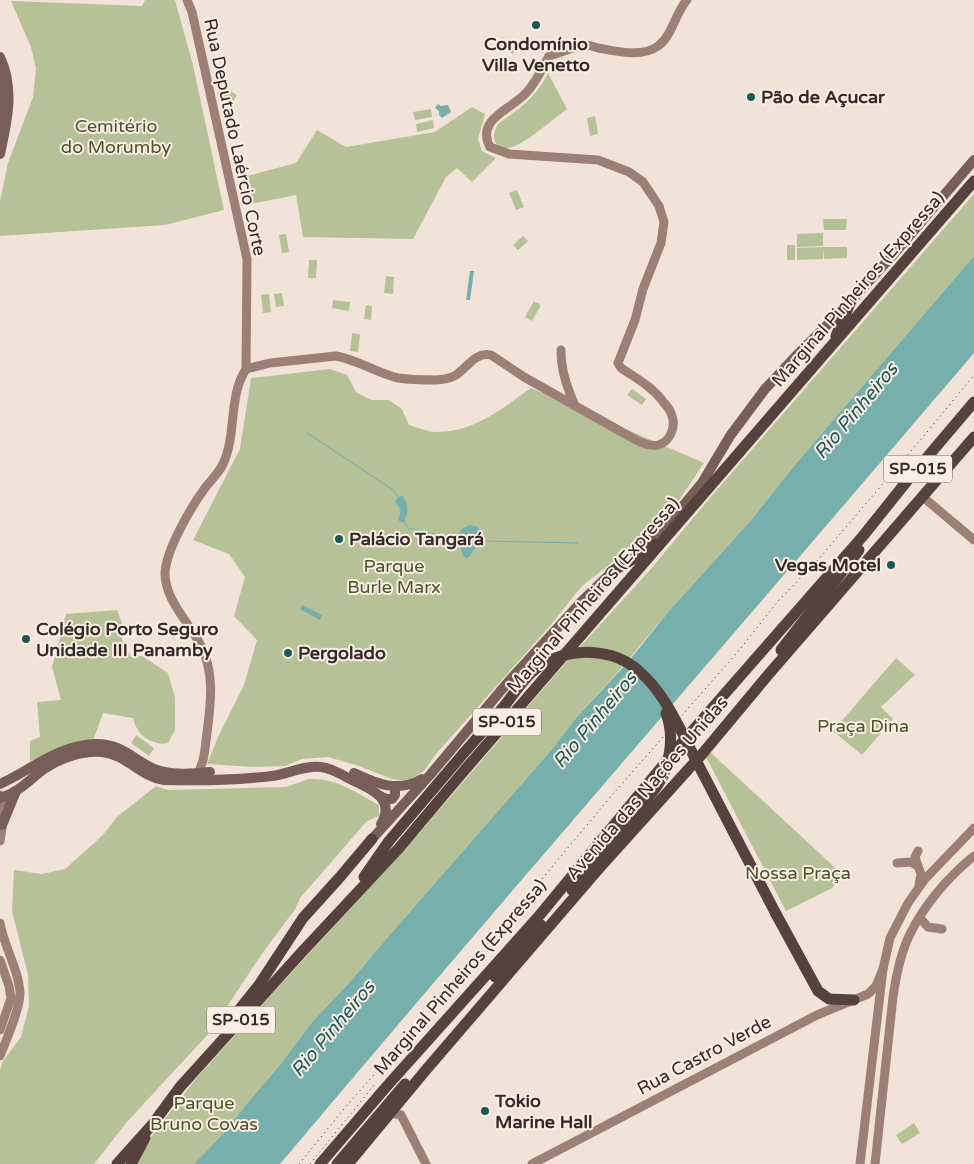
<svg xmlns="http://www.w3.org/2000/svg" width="974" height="1164" font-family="'Varela Round',sans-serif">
  <rect width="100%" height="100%" fill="#f2e3d8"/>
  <!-- green -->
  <g fill="#b7c197">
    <path d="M145 0H175L193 65 224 210 165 225 0 236V201L8 163 33 97 36 68 31 47 11 1 142 6Z"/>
    <path d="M502 38 517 47 513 54 498 45Z"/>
    <path d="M548 73 567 109C555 118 524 144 512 147 494 152 490 137 498 124 521 107 535 99 548 73Z"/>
    <path d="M222 86 237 95 233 102 217 94Z"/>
    <path d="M472 107 485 114 478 139 482 151 496 158 472 182 457 168 446 177 413 239 303 237 296 195 250 204 244 177 296 163 317 130 346 147 435 132Z"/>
    <path d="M431 109 432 117 415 120 413 112Z"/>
    <path d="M595 116 598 134 590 136 587 118Z"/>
    <path d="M433 120 434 128 417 132 416 124Z"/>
    <path d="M517 190 524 207 516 210 509 193Z"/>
    <path d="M974 194V256L794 466 752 519 669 611 617 673 576 718 553 748 388 937 349 983 313 1021 279 1066 250 1100 223 1134 194 1164H135L151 1137 195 1080 262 1005 421 831 568 660 650 570 709 499Z"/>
    <path d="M823 219H847L846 230H824Z"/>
    <path d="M823 233V246L797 247V234Z"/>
    <path d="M286 234 289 252 282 253 279 235Z"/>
    <path d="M523 236 528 241 518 250 513 245Z"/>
    <rect x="787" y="245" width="8" height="15"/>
    <path d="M824 247H847V258L824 259 823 249V259L797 260V248Z"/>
    <path d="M309 260H317L316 278H308Z"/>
    <path d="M386 276 394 277 393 294 384 293Z"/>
    <path d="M282 293 284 306 276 307 274 294Z"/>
    <path d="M269 294 271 312 263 313 261 295Z"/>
    <path d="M333 300 350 302 349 311 332 308Z"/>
    <path d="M534 301 541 305 532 321 525 317Z"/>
    <path d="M366 305 372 306 371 320 364 319Z"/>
    <path d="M352 333 360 334 358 352 350 351Z"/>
    <path d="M330 369 347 375 356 392 371 400H389L402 409 409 425C417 427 427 432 436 432 475 432 501 409 531 388L704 463 665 521 582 586 549 627 436 754 424 771 408 781 392 779 359 766 328 757 302 759 285 766 253 767 207 764 219 735 244 685 257 640 234 616 245 577 229 554 193 540 240 449 251 378Z"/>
    <path d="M632 389 646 399 642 405 627 395Z"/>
    <path d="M117 610 124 628 122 639 131 657 142 656 168 673 175 698V730L168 743C158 746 143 739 138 730 136 727 134 722 133 718L103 713 93 741H82L30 761V741L40 737 37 702 61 700 52 667 66 614Z"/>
    <path d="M896 658 915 675 881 707 893 719 862 755 833 731Z"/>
    <path d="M136 735 154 748 149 756 131 743Z"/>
    <path d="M710 752 843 875 832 888 786 911 706 757Z"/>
    <path d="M309 779C337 778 355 792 379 805V816L367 821 300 898 296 908 261 955 211 1031 126 1123 94 1164H0V1070L3 1061 21 1037 29 1006 28 975 12 911 14 870 42 874 65 869 102 836 117 817 156 786 168 790 286 787Z"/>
    <path d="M914 1123 920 1133 902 1144 896 1135Z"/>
  </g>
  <!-- water -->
  <g fill="#76afac">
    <path d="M438 104 441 106 448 105 451 112 442 118 439 115V111L435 108Z"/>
    <path d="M974 256V353C743 624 509 892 280 1164H194L223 1134 250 1100 279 1066 313 1021 349 983 388 937 553 748 576 718 628 662 669 611 752 519 794 466Z"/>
    <path d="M470 271H474L470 300H466Z"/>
    <path d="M403 496C409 507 409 512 403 523L398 520C401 512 402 509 395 502L398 497Z"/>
    <path d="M469 525 478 527C485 537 476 546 470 556L467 558 464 557 457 537 462 529Z"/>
    <path d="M302 605 322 615 320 620 300 609Z"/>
  </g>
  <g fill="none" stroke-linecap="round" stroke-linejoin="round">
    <!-- stream -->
    <g stroke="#76afac" stroke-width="1">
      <path d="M307 433 392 489 398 497"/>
      <path d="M403 519 408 528 457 539"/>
      <path d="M484 541 578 543"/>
    </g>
    <!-- secondary -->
    <g stroke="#9d8075" stroke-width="9">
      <path d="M187 0 192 12 247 259 246 369C228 397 237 434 223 464 219 473 211 480 205 488 191 507 166 550 165 573 165 600 188 621 200 644 215 672 211 702 207 733 205 747 205 760 198 773"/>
      <path d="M561 350C561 371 567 387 575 406"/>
      <path d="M246 369 270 363 336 356C358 360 377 373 398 378 411 380 425 380 437 380 444 379 450 379 456 375 467 368 476 351 491 355L524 377 636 440C642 443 651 447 658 445 670 442 676 427 672 416 671 412 667 406 664 403 654 388 636 378 621 368L618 363 635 320 643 289 661 243 664 222 659 206 643 182 629 172 598 160 509 154 490 147C475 119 512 109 526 93 536 83 542 69 549 56 559 53 576 46 586 45 590 45 594 47 598 48 616 51 642 58 658 46 673 35 675 13 687 0"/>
      <path d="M923 497 974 540"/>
      <path d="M0 795C7 808 2 827 0 841"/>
      <path d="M918 851 915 857 918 866"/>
      <path d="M897 863 911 862 918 866 921 874 919 885"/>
      <path d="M920 918 928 927 942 929"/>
      <path d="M0 923C4 947 19 970 20 993 20 1009 6 1040 0 1056"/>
      <path d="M0 960 9 986 11 998 0 1030"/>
      <path d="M391 1113 401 1115 426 1164"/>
      <path d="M532 1164 817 1015 868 994 876 986 883 969"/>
      <path d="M860 1164 883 969 890 938 908 903 925 879 974 828"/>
      <path d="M875 1164 893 997C896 976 900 954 910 934 924 905 949 876 974 856"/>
    </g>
    <!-- primary -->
    <g stroke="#775e56" stroke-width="10">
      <path d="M0 57C15 89 7 121 0 154"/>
      <path d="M0 77 3 108 0 123"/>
      <path d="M638 550 673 518 702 483 730 436 765 389 797 355 851 301 892 256 974 160"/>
      <path d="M354 773C377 784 398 793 422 779"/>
      <path d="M0 784C31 770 59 745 95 744 123 743 135 762 157 770 174 776 193 773 210 772"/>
      <path d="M380 796 386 799H392L395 795V787"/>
      <path d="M0 798C17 794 30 779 44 769 60 758 83 750 102 752 126 754 141 777 164 780 200 781 237 780 272 776 288 774 305 765 321 767 331 768 341 774 350 779 369 788 397 798 381 824"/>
      <path d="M2 825 16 791"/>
      <path d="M372 839 430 775 509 681 582 601 617 567"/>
    </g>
    <!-- highway -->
    <g stroke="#56423c" stroke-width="11">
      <path d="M836 336 851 301"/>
      <path d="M611 572 633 559 655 544"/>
      <path d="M781 650 859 550"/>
      <path d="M364 877 389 841 463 754"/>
      <path d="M776 914 818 991 829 999 854 1000"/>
      <path d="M495 977 541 925"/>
      <path d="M231 1020 259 985 303 918 340 877 372 839"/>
      <path d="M117 1164 152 1125 180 1087 301 953 399 848 463 772 974 181"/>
      <path d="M131 1164 145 1138"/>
      <path d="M320 1164 387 1086 539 916 679 746 863 536 907 481 974 402"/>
      <path d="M337 1164 405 1084"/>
      <path d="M348 1164 425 1071 602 865 703 753 768 675 974 437"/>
    </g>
    <!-- rail -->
    <g stroke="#352926" stroke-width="1" stroke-dasharray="1 4" stroke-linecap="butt">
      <path d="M299 1164 343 1110 466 970 607 801 741 648 778 601 816 562 923 437 974 375"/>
      <path d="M310 1164 375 1084"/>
    </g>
    <!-- highway-bridge -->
    <g stroke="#56423c" stroke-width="11">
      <path d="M463 754C477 738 491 722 505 705 516 691 527 673 543 664 572 647 613 648 639 671 667 695 682 734 699 766 725 815 750 865 776 914"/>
      <path d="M572 890C596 862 621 834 643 804 650 795 660 785 664 773 671 754 673 732 666 713"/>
    </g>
  </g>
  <!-- markers -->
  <g fill="#1a5755" stroke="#f9ede4" stroke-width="2">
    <circle cx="536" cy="25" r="5"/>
    <circle cx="751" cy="97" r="5"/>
    <circle cx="339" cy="539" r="5"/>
    <circle cx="891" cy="565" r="5"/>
    <circle cx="26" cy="639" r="5"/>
    <circle cx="288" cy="653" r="5"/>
    <circle cx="485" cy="1111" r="5"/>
  </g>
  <g text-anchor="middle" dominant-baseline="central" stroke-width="4" stroke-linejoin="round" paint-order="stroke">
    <!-- shield labels -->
    <g fill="#f9ede4" stroke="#70645f" stroke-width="1">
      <rect x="884" y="455.5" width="68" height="27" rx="4"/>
      <rect x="473" y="708.5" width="68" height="27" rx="4"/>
      <rect x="207" y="1006.5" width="68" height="27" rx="4"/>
    </g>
    <g font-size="16" font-weight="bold" fill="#352926">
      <text x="918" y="469">SP-015</text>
      <text x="507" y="722">SP-015</text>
      <text x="241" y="1020">SP-015</text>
    </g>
    <!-- poi labels -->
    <g font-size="18" font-weight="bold" fill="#352926" stroke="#f9ede4" text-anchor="start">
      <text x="536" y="44" text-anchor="middle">Condomínio<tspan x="536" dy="21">Villa Venetto</tspan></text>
      <text x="761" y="97">Pão de Açucar</text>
      <text x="349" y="539">Palácio Tangará</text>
      <text x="881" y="565" text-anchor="end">Vegas Motel</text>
      <text x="36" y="629">Colégio Porto Seguro<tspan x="36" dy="21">Unidade III Panamby</tspan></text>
      <text x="298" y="653">Pergolado</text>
      <text x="495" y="1101">Tokio<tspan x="495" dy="21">Marine Hall</tspan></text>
    </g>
    <!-- park labels -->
    <g font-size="18" fill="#485329" stroke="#f9ede4">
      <text x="116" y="126">Cemitério<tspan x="116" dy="21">do Morumby</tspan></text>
      <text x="394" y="566">Parque<tspan x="394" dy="21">Burle Marx</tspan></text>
      <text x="863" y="726">Praça Dina</text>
      <text x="798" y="873">Nossa Praça</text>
      <text x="204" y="1103">Parque<tspan x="204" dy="21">Bruno Covas</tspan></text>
    </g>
    <!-- street labels -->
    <g font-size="18" fill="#352926" stroke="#f9ede4">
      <text transform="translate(235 137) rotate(78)">Rua Deputado Laércio Corte</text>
      <text transform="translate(858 289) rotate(-49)">Marginal Pinheiros (Expressa)</text>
      <text transform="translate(593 595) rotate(-49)">Marginal Pinheiros (Expressa)</text>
      <text transform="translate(647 788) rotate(-49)">Avenida das Nações Unidas</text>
      <text transform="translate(460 977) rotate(-49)">Marginal Pinheiros (Expressa)</text>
      <text transform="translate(704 1055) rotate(-28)">Rua Castro Verde</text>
    </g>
    <!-- water labels -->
    <g font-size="19" font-style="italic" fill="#1a5755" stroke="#f9ede4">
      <text transform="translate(856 411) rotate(-50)">Rio Pinheiros</text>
      <text transform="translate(595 720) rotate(-50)">Rio Pinheiros</text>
      <text transform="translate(333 1029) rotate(-50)">Rio Pinheiros</text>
    </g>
  </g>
</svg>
